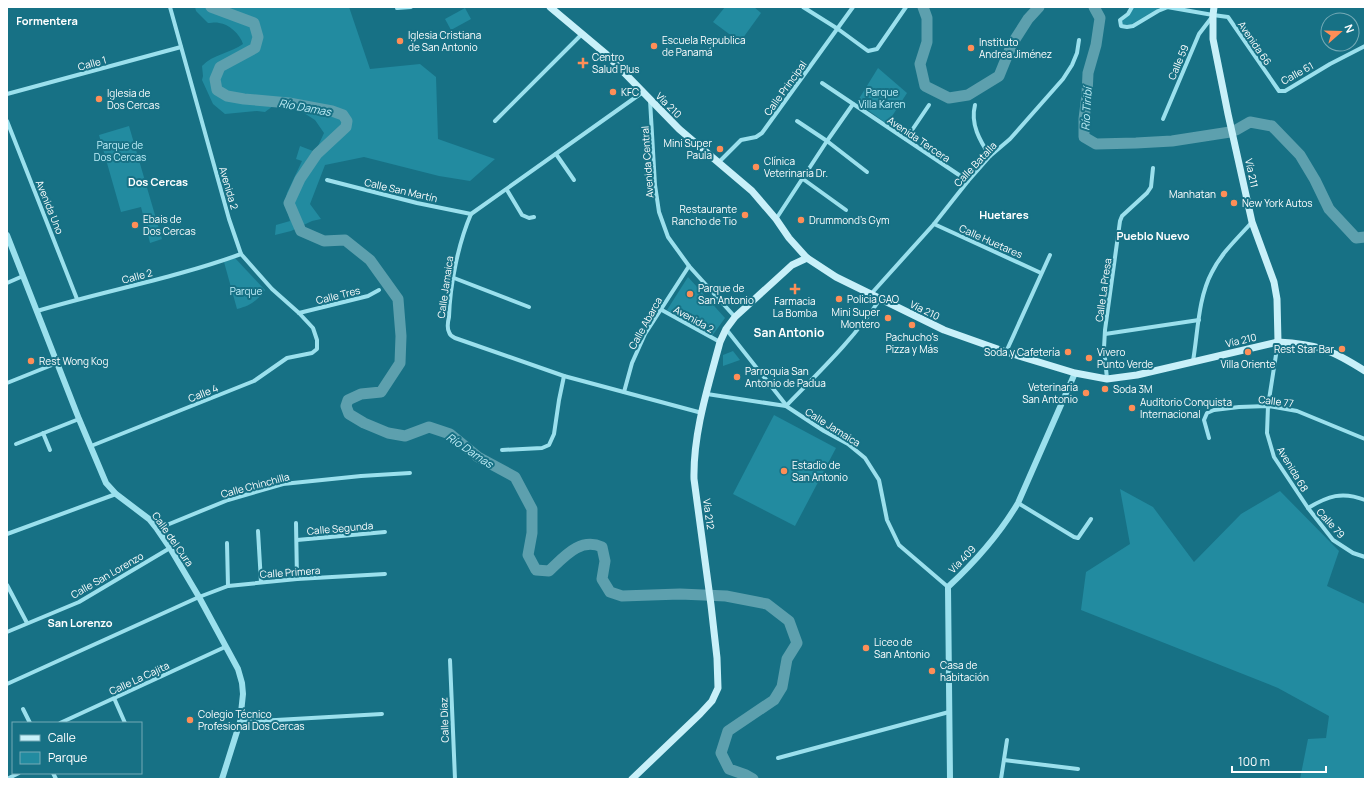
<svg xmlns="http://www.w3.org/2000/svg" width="1372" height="786" font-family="Manrope,sans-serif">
  <rect width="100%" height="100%" fill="#177185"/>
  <!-- green -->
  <g fill="#228ba0">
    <path d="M195 7H349L370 69 420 64 436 77 438 139 495 159 470 181 439 176 364 157 325 165 310 204 321 219 312 221 291 231 275 235 276 225 290 221 285 203 287 193 302 161 296 159 300 146 313 151 318 146 324 133 315 120 296 108 273 106 265 112 257 111 225 114 213 104 202 80 203 76 202 66C213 54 231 53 243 44 240 34 229 24 219 23 215 22 212 23 208 23L196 11Z"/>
    <path d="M725 7H754L761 13 740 42 713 22Z"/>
    <path d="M1133 7H1161L1132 24 1129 25 1122 24 1121 20Z"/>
    <path d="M465 8 471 19 451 30 445 19Z"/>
    <path d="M878 68 907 93 887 124 857 102Z"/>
    <path d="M129 126 162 239 150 243 141 207 121 212 99 135Z"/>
    <path d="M235 258 265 290C257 301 250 306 237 309L224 262Z"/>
    <path d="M688 277 725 318 712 336 667 310Z"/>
    <path d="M733 351 740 360 723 366V355Z"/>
    <path d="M774 415 836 448 795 526 733 494Z"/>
    <path d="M1120 489 1153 507 1194 562 1241 514 1280 491 1339 551 1327 586 1365 604V779H1300L1308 739 1326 738 1329 716 1278 688 1081 610 1086 572 1130 544Z"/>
  </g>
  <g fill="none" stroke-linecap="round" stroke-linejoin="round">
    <!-- river -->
    <g stroke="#5da0ae" stroke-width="11">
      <path d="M211 7 254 23 258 37 255 48 220 67 215 79 217 90 227 96 244 99 289 103 332 111 343 115 347 121 346 127 317 154 300 179 289 203 301 231 324 241 345 240 370 260 398 299 401 336 400 363 381 392 361 394 348 400 346 406 349 414 364 423 388 433 405 436 429 427 450 434 478 457 515 477 532 509V533L528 555 536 570 549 571C564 557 580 537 602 547L605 561 602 579 610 592 622 596 680 594 726 596 767 604 789 621 797 643 787 659 782 687 774 700 728 731 721 753 729 769 746 775 753 779"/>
      <path d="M923 7 927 18V42L920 64 925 86 949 98 968 95 999 76 1012 44 1028 19 1039 7"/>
      <path d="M1094 7 1100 18 1096 45 1088 73 1087 95 1084 119V137L1096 144 1136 143 1172 141 1230 132"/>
      <path d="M1236 130 1250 122 1272 126 1300 155 1315 180 1329 209 1356 238 1365 237"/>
    </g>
    <!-- minor -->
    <g stroke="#9be0ed" stroke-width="4">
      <path d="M803 7 838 29 868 51 877 49 906 7"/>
      <path d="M1132 7 1128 14 1120 20 1121 26 1127 27 1133 26 1158 11 1168 7"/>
      <path d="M1167 7 1213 15 1228 17 1279 91H1285L1330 64 1365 46"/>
      <path d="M397 8 411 7"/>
      <path d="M822 83 968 181"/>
      <path d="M643 92 471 214C458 244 450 285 449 317 448 321 447 328 449 332 450 336 453 337 455 338L564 376 702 413"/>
      <path d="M7 94 181 47"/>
      <path d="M650 100 655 185 659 212 668 237 689 266 735 317"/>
      <path d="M975 105C970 124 980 141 990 156"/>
      <path d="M1163 119 1199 34 1212 17"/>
      <path d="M7 121 77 299"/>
      <path d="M495 121 582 34"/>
      <path d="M797 121 827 141 867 172"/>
      <path d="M906 139 929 105"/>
      <path d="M556 154 574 180"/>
      <path d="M718 163 741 140 756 137 762 133 853 7"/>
      <path d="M803 179 846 210"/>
      <path d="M327 180 417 203 471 214"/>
      <path d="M507 190 522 215 529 218 534 217"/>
      <path d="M776 219 827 141 853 104"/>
      <path d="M934 224 1041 273"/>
      <path d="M454 278 529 307"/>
      <path d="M7 283 23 276"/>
      <path d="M871 294 934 224 968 181 990 156 1010 139 1063 79 1072 65 1077 53 1079 40"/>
      <path d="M660 309 720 342"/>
      <path d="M37 311C104 291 175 278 241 254"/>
      <path d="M299 313 368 296 379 290"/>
      <path d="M726 329 786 405"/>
      <path d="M1105 334 1199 320"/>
      <path d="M1278 342 1268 406 1267 433 1274 457 1308 508 1333 540 1353 553 1365 557"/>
      <path d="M1006 352 1050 255"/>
      <path d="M1193 361C1198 332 1198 298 1212 272 1222 252 1238 238 1252 222"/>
      <path d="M1107 379 1104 348 1105 330 1120 221 1122 216 1147 193 1151 187 1153 168"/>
      <path d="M7 383 57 363"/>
      <path d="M624 392 632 363 645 334 689 266"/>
      <path d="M707 394 786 406 824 431 848 444 865 458 879 480 887 520 899 545 948 587"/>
      <path d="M786 406C819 372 854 339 880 299"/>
      <path d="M43 433 50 450"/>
      <path d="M1209 438 1204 420 1207 413 1214 410 1239 407 1268 406 1297 411 1365 439"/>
      <path d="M16 444 79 419"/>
      <path d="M91 446 254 381 287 358 312 353 317 349V340L313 328 299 313 272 289 241 254 229 219 170 7"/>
      <path d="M502 450 542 448 549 445 554 434 559 400 564 376"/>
      <path d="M1018 503 1074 537 1078 538 1091 519"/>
      <path d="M1308 508C1328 496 1342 491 1365 500"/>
      <path d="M296 523 297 579"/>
      <path d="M157 529 228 500 283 484 361 476 410 473"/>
      <path d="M258 531 261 582"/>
      <path d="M7 534 116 494"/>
      <path d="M297 540 385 532"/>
      <path d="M227 543 228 586"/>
      <path d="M7 585 27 623"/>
      <path d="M7 632 79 602 170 548"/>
      <path d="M450 660 455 779"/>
      <path d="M7 684 199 597 228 586 297 579 385 574"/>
      <path d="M114 698 125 723"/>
      <path d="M23 709 30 723"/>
      <path d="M240 722 382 714"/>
      <path d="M60 723 225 647"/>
      <path d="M778 758 949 712"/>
      <path d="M1004 760 1078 769"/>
      <path d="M53 773 56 779"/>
      <path d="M7 779 19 773"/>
      <path d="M1001 779 1007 740"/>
    </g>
    <!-- tertiary -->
    <g stroke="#9be0ed" stroke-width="6">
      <path d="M7 235 79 419 106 483 116 494 149 519 157 529 170 548 199 597 238 669 242 683 243 694 240 722 222 779"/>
      <path d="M950 779 948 587C975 562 999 535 1018 503L1075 373"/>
    </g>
    <!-- secondary -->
    <g stroke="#c8f0f9" stroke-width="7">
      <path d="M550 7 606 54 679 129 752 191 776 219 789 238 807 258 836 277 944 330 1006 352 1075 373 1107 379 1137 375 1278 342C1318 344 1332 350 1365 371"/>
      <path d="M1214 7 1213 15V39L1228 114 1252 222 1274 282 1277 299 1278 342"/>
      <path d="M632 779 700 714 712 701 718 688 717 658 711 605 694 479C693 433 708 387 720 342L726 329 735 317 792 265 807 258"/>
    </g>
  </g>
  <!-- markers -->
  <g fill="#ff8e57" stroke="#177185" stroke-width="1.5">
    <circle cx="400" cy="41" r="4"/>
    <circle cx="654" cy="46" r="4"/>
    <circle cx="971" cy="48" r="4"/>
    <path d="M581 57h4v4h4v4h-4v4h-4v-4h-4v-4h4z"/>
    <circle cx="613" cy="92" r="4"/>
    <circle cx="99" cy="99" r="4"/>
    <circle cx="720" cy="149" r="4"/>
    <circle cx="756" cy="167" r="4"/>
    <circle cx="1224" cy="194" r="4"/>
    <circle cx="1234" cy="203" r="4"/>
    <circle cx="745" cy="215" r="4"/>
    <circle cx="801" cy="220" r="4"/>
    <circle cx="135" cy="225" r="4"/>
    <path d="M793 283h4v4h4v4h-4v4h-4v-4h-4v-4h4z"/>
    <circle cx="690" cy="294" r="4"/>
    <circle cx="839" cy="299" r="4"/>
    <circle cx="888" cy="318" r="4"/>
    <circle cx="912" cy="325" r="4"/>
    <circle cx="1342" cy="349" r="4"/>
    <circle cx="1068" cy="352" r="4"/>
    <circle cx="1248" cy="352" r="4"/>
    <circle cx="1089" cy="358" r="4"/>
    <circle cx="31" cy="361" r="4"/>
    <circle cx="737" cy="377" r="4"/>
    <circle cx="1105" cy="389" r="4"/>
    <circle cx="1086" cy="393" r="4"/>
    <circle cx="1132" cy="408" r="4"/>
    <circle cx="784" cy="471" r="4"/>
    <circle cx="866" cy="648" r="4"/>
    <circle cx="932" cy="671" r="4"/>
    <circle cx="190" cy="720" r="4"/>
  </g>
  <g text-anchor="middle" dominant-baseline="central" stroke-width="4" stroke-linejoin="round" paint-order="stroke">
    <!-- poi labels -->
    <g font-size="10" fill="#fff" stroke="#177185" text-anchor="start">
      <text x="408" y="35">Iglesia Cristiana<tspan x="408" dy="12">de San Antonio</tspan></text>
      <text x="662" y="40">Escuela Republica<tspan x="662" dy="12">de Panamá</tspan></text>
      <text x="979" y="42">Instituto<tspan x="979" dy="12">Andrea Jiménez</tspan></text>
      <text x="592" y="57">Centro<tspan x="592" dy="12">Salud Plus</tspan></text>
      <text x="621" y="92">KFC</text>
      <text x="107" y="93">Iglesia de<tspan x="107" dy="12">Dos Cercas</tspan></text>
      <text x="712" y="143" text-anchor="end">Mini Super<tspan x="712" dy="12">Paula</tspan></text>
      <text x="764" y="161">Clínica<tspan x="764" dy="12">Veterinaria Dr.</tspan></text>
      <text x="1216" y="194" text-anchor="end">Manhatan</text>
      <text x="1242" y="203">New York Autos</text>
      <text x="737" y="209" text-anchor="end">Restaurante<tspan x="737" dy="12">Rancho de Tio</tspan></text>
      <text x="143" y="219">Ebais de<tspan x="143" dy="12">Dos Cercas</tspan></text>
      <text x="809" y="220">Drummond's Gym</text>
      <text x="698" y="288">Parque de<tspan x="698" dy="12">San Antonio</tspan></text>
      <text x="847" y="299">Policia GAO</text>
      <text x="795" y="301" text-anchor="middle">Farmacia<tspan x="795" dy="12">La Bomba</tspan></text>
      <text x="880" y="312" text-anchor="end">Mini Super<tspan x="880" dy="12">Montero</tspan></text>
      <text x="912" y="337" text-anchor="middle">Pachucho's<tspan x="912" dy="12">Pizza y Más</tspan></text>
      <text x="1334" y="349" text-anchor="end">Rest Star Bar</text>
      <text x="1060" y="352" text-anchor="end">Soda y Cafetería</text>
      <text x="1097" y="352">Vivero<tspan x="1097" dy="12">Punto Verde</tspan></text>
      <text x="39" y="361">Rest Wong Kog</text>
      <text x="1248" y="364" text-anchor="middle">Villa Oriente</text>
      <text x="745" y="371">Parroquia San<tspan x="745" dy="12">Antonio de Padua</tspan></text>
      <text x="1078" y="387" text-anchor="end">Veterinaria<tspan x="1078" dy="12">San Antonio</tspan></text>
      <text x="1113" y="389">Soda 3M</text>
      <text x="1140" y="402">Auditorio Conquista<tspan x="1140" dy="12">Internacional</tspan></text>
      <text x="792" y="465">Estadio de<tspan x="792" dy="12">San Antonio</tspan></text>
      <text x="874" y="642">Liceo de<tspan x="874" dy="12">San Antonio</tspan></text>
      <text x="940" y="665">Casa de<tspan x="940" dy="12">habitación</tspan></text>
      <text x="198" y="714">Colegio Técnico<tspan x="198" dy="12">Profesional Dos Cercas</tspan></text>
    </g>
    <!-- street labels -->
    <g font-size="10" fill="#fff" stroke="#177185">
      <text transform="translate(1255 43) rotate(56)">Avenida 66</text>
      <text transform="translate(1178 62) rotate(-67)">Calle 59</text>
      <text transform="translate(92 63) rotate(-15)">Calle 1</text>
      <text transform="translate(1297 73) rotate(-29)">Calle 61</text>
      <text transform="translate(785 88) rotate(-54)">Calle Principal</text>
      <text transform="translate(669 105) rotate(45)">Vía 210</text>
      <text transform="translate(919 139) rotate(34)">Avenida Tercera</text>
      <text transform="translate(647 162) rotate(-94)">Avenida Central</text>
      <text transform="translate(975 164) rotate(-47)">Calle Batalla</text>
      <text transform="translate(1252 173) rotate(78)">Vía 211</text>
      <text transform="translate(229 188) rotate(74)">Avenida 2</text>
      <text transform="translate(401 190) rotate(13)">Calle San Martín</text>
      <text transform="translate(50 207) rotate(68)">Avenida Uno</text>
      <text transform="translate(991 241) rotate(24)">Calle Huetares</text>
      <text transform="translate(137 276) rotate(-15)">Calle 2</text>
      <text transform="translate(445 287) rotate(-82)">Calle Jamaica</text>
      <text transform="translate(1103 290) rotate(-82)">Calle La Presa</text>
      <text transform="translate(338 295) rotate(-14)">Calle Tres</text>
      <text transform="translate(925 310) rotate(26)">Vía 210</text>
      <text transform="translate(694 319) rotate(29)">Avenida 2</text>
      <text transform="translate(645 323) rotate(-61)">Calle Abarca</text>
      <text transform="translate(1241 340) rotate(-13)">Vía 210</text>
      <text transform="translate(203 393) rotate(-22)">Calle 4</text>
      <text transform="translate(1276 401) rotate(7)">Calle 77</text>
      <text transform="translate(833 427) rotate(32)">Calle Jamaica</text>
      <text transform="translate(1293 469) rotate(59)">Avenida 68</text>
      <text transform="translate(255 485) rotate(-15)">Calle Chinchilla</text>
      <text transform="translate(709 514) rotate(82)">Vía 212</text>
      <text transform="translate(1331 523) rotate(48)">Calle 79</text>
      <text transform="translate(340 528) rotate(-5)">Calle Segunda</text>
      <text transform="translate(173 539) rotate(55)">Calle del Cura</text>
      <text transform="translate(962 559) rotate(-46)">Vía 409</text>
      <text transform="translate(290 572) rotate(-4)">Calle Primera</text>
      <text transform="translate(107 575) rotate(-30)">Calle San Lorenzo</text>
      <text transform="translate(139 678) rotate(-25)">Calle La Cajita</text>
      <text transform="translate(444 720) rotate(-92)">Calle Díaz</text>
    </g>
    <!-- park labels -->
    <g font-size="10" fill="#c0f0fa" stroke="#177185">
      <text x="882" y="92">Parque<tspan x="882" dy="12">Villa Karen</tspan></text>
      <text x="120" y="145">Parque de<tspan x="120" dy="12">Dos Cercas</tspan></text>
      <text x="246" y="291">Parque</text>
    </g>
    <!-- neighbourhood labels -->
    <g font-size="11" font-weight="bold" fill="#fff" stroke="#177185">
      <text x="47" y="20">Formentera</text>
      <text x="158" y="181">Dos Cercas</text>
      <text x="1004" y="214">Huetares</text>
      <text x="1153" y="235">Pueblo Nuevo</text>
      <text x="80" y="622">San Lorenzo</text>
    </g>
    <!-- water labels -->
    <g font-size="11" font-style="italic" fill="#c1eff8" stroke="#177185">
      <text transform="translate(305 107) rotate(10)">Río Damas</text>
      <text transform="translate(1086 109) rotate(-87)">Río Tiribí</text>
      <text transform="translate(470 450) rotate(34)">Río Damas</text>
    </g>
    <!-- quarter labels -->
    <g font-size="12" font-weight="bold" fill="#fff" stroke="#177185">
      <text x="789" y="332">San Antonio</text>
    </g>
  </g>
  <!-- border -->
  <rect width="1372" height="786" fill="none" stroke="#ffffff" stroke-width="16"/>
  <!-- legend -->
  <rect x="12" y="722" width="130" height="52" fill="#177185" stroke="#74aab6"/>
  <rect x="20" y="735" width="20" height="6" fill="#c8f0f9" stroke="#74aab6"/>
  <text x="48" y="742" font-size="12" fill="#ffffff">Calle</text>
  <rect x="20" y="752" width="20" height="12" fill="#228ba0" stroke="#74aab6"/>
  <text x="48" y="762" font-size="12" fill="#ffffff">Parque</text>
  <!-- north arrow -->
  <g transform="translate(1340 32) rotate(70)"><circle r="19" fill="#177185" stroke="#74aab6"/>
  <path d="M0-3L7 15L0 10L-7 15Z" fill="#ff8e57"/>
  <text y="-6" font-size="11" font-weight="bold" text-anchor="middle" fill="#ffffff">N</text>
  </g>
  <!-- scale -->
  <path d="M1232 766v6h94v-6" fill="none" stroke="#ffffff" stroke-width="2"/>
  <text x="1238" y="766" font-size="12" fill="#ffffff" stroke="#177185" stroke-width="3" paint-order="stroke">100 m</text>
</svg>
